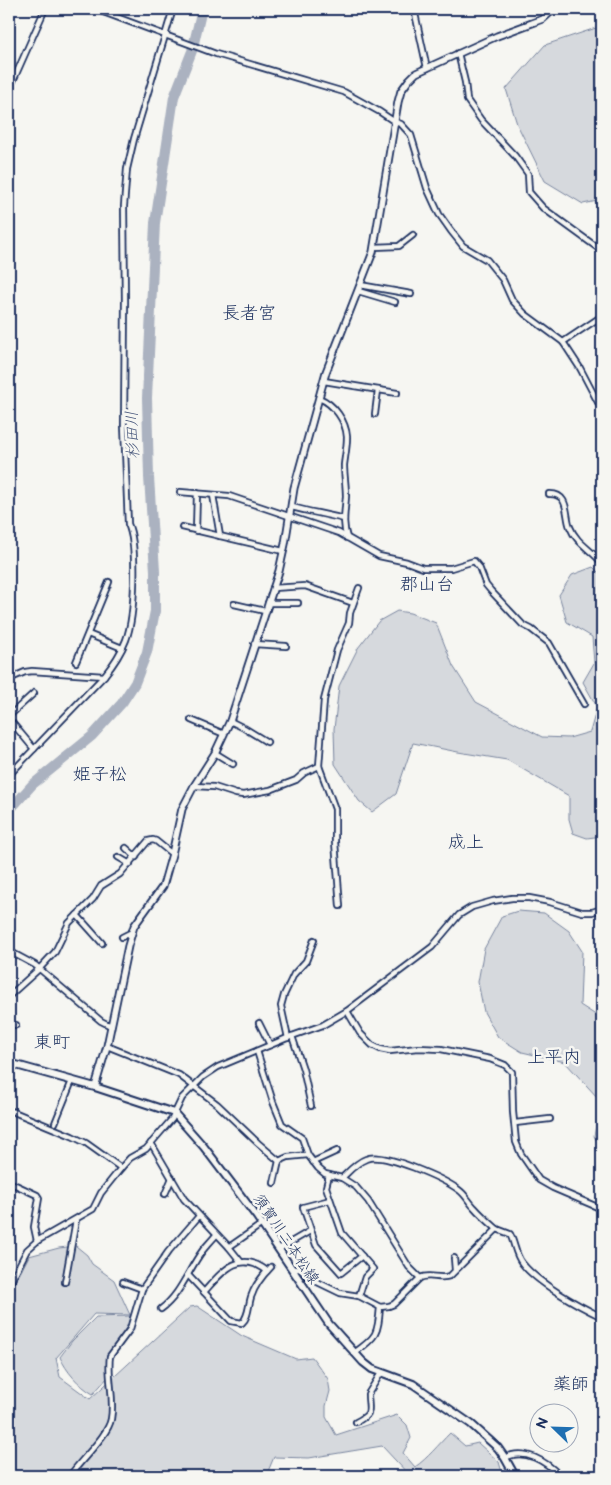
<svg xmlns="http://www.w3.org/2000/svg" width="611" height="1485" font-family="'Balsamiq Sans','Klee One',sans-serif">
  <rect width="100%" height="100%" fill="#f6f6f2"/>
  <filter id="ink" filterUnits="userSpaceOnUse"><feTurbulence type="fractalNoise" baseFrequency=".02" numOctaves="2"/><feDisplacementMap in="SourceGraphic" scale="10" xChannelSelector="R" yChannelSelector="G"/><feConvolveMatrix kernelMatrix="1 2 1 2 8 2 1 2 1" color-interpolation-filters="sRGB"/></filter>
  <g filter="url(#ink)">
    <!-- green -->
    <g fill="#d6d9dd" stroke="#78849e">
      <path d="M596 28 602 32V200L583 204 545 181 517 124 506 89 545 45Z"/>
      <path d="M593 567 602 576V836L587 838 573 833 569 819V796L507 760 458 752 413 743 396 794 372 812 359 801 335 764 334 729 339 686 358 648 379 621 397 611 410 613 436 623 453 666 476 702 542 737 569 738 590 732 597 707 583 682 594 663 592 637 567 622 559 595 572 575Z"/>
      <path d="M518 911 544 913 569 931 582 951 580 1005 602 1019V1150L594 1136 597 1120 598 1098 565 1062 522 1052 498 1037 484 1012 478 982 484 949 502 916Z"/>
      <path d="M76 1246 87 1255 92 1264 114 1280 130 1315 94 1314 56 1358 60 1377 90 1399 190 1307 197 1306 242 1336 296 1359 312 1357 328 1379 330 1391 326 1406V1417L336 1435 397 1415 407 1425 411 1438 403 1453 415 1467C428 1458 438 1445 450 1433L465 1446 478 1443 499 1462 503 1476H410L382 1446 309 1458 274 1457 266 1476H91L86 1474 80 1476H9V1294L29 1256 59 1248Z"/>
      <path d="M130 1316 129 1323 108 1357V1377L93 1394C79 1386 66 1371 60 1357L72 1341 96 1317Z"/>
    </g>
    <g fill="none" stroke-linecap="round" stroke-linejoin="round">
      <!-- river -->
      <path stroke="#abb2c0" stroke-width="10" d="M9 811 32 785 92 736 122 703 135 683 147 652 155 611V571L149 477 147 398 155 223 174 97 192 51 202 9"/>
      <defs>
        <g id="minor">
          <path d="M95 9 216 54 344 92 380 112 395 122 401 124 411 135 427 188 439 214 451 231 463 246 487 260 503 280 512 300 525 314 563 342 580 368 602 410"/>
          <path d="M414 9 427 68"/>
          <path d="M458 53 465 82 467 100 481 120 515 156 528 174 529 192 543 208 602 251"/>
          <path d="M9 90 45 9"/>
          <path d="M374 247 399 246 413 235"/>
          <path d="M360 285 411 294"/>
          <path d="M358 291 395 302"/>
          <path d="M563 342 602 316"/>
          <path d="M324 381 397 393"/>
          <path d="M319 398C334 404 346 421 347 437 347 447 345 456 344 465 344 475 346 485 346 496 345 512 342 523 347 538"/>
          <path d="M375 414 378 390"/>
          <path d="M180 492 229 496 339 533 379 556 407 562 423 568H451L474 561 479 567 486 585 491 591 523 625 531 629 549 643 584 704"/>
          <path d="M549 494C570 493 565 516 570 527 576 543 592 550 602 563"/>
          <path d="M213 495 220 536"/>
          <path d="M292 507C309 512 326 514 344 519"/>
          <path d="M182 527 283 551"/>
          <path d="M196 531 197 493"/>
          <path d="M273 588 305 586 353 603"/>
          <path d="M268 603H298"/>
          <path d="M234 604 265 611"/>
          <path d="M88 634 122 648"/>
          <path d="M254 644 286 646"/>
          <path d="M76 662 109 582"/>
          <path d="M9 679 25 672 32 671 104 676C113 665 121 653 126 640 135 616 138 546 128 524L124 425 125 301 124 206 127 169 134 139 173 9"/>
          <path d="M9 716 34 693"/>
          <path d="M9 719 34 749"/>
          <path d="M191 720 224 734"/>
          <path d="M230 721 244 728 267 742"/>
          <path d="M215 753 233 764"/>
          <path d="M9 775 104 676"/>
          <path d="M194 786 214 787 236 794 243 795 270 790 296 780 304 773 319 766"/>
          <path d="M126 848 136 857"/>
          <path d="M118 857 130 864"/>
          <path d="M340 906 335 842V809L319 766 324 700 337 650 349 623 350 613 359 588"/>
          <path d="M77 915 102 943"/>
          <path d="M122 937 132 932"/>
          <path d="M9 951 35 965 101 1021 111 1026"/>
          <path d="M9 996 40 968 55 952 69 923 93 899 101 886 120 874 148 841 153 840 156 841 172 854"/>
          <path d="M347 1011 360 1033 372 1045 380 1049 390 1051 418 1048 441 1049 490 1059 505 1065 512 1072 513 1112 516 1142 521 1154 539 1180 553 1188 602 1209"/>
          <path d="M259 1023 270 1045"/>
          <path d="M9 1024 16 1025"/>
          <path d="M292 1036 303 1069 311 1106"/>
          <path d="M288 1038 281 1006 284 995 294 974 306 961 314 940"/>
          <path d="M107 1046 179 1075 217 1104 258 1143 279 1161 288 1157 308 1155"/>
          <path d="M257 1051 273 1102 282 1124 302 1138 308 1155 318 1168 325 1174 342 1178 356 1187 368 1201 409 1267 420 1278 394 1304 389 1306 380 1307C378 1334 377 1337 354 1353"/>
          <path d="M9 1110 72 1136 86 1143 121 1168"/>
          <path d="M55 1123 72 1081"/>
          <path d="M515 1123 550 1119"/>
          <path d="M151 1143 184 1199 229 1247 262 1224"/>
          <path d="M313 1162 337 1151"/>
          <path d="M329 1175 326 1187 342 1233 373 1269 365 1277 359 1296"/>
          <path d="M342 1178C349 1171 357 1162 366 1159 383 1151 444 1179 459 1190 465 1194 469 1202 474 1207 481 1215 489 1222 497 1229L450 1276C439 1280 430 1273 420 1278"/>
          <path d="M9 1182 37 1195 39 1198 34 1227 37 1241"/>
          <path d="M274 1183 279 1161"/>
          <path d="M165 1194 172 1178"/>
          <path d="M330 1200 303 1207 316 1245 341 1273 362 1256"/>
          <path d="M497 1229 510 1234C515 1244 515 1254 522 1263 537 1283 579 1306 602 1317"/>
          <path d="M229 1247 241 1262"/>
          <path d="M279 1249 310 1231"/>
          <path d="M454 1258 455 1270"/>
          <path d="M292 1269H300L309 1278 340 1293 359 1296 380 1307"/>
          <path d="M188 1275 231 1321 242 1323C249 1316 248 1307 251 1297 255 1285 262 1276 271 1267"/>
          <path d="M65 1282 76 1220"/>
          <path d="M123 1282 142 1289"/>
          <path d="M9 1285 27 1250 37 1241 93 1209 101 1193 121 1168 130 1158 146 1149 172 1119 182 1098 203 1077 218 1067 292 1036 323 1025 347 1011 432 947 459 915 472 907 493 901 512 898H529L550 902 582 912H592L602 909"/>
          <path d="M204 1292C222 1272 239 1249 267 1271"/>
          <path d="M161 1309C181 1294 188 1270 203 1250 207 1245 212 1240 216 1235"/>
          <path d="M356 1422C374 1413 368 1411 368 1394L381 1373"/>
          <path d="M505 1458C524 1447 547 1462 560 1476"/>
          <path d="M70 1476C80 1460 108 1436 111 1419 115 1398 107 1377 110 1356L130 1329 142 1289 168 1252 199 1216"/>
        </g>
        <path id="tertiary" d="M95 1087 107 1046 128 946 134 926 163 886 172 854 182 809 194 786 215 753 230 721 279 571 285 544 294 488 326 372 373 252 398 102 401 91 409 80 416 73 497 36 543 19 554 9"/>
        <path id="secondary" d="M9 1063 95 1087 174 1113 204 1147 257 1217 329 1324 363 1362 372 1369 413 1384 471 1424 498 1448 505 1458 515 1476"/>
      </defs>
      <!-- minor casing -->
      <use href="#minor" stroke="#1b2f5e" stroke-width="8"/>
      <!-- tertiary casing -->
      <use href="#tertiary" stroke="#1b2f5e" stroke-width="9"/>
      <!-- secondary casing -->
      <use href="#secondary" stroke="#1b2f5e" stroke-width="10"/>
      <!-- minor -->
      <use href="#minor" stroke="#f6f6f2" stroke-width="4.5"/>
      <!-- tertiary -->
      <use href="#tertiary" stroke="#f6f6f2" stroke-width="5.5"/>
      <!-- secondary -->
      <use href="#secondary" stroke="#f6f6f2" stroke-width="6"/>
    </g>
  </g>
  <g text-anchor="middle" dominant-baseline="central" stroke-width="5" stroke-linejoin="round" paint-order="stroke">
    <!-- street labels -->
    <g font-size="15" fill="#1b2f5e" stroke="#f6f6f2">
      <text transform="translate(286 1239) rotate(56)">須賀川二本松線</text>
    </g>
    <!-- water labels -->
    <g font-size="16" font-style="italic" fill="#46567b" stroke="#f6f6f2">
      <text transform="translate(133 435) rotate(-92)">杉田川</text>
    </g>
    <!-- quarter labels -->
    <g font-size="18" fill="#1b2f5e" stroke="#f6f6f2">
      <text x="249" y="313">長者宮</text>
      <text x="427" y="584">郡山台</text>
      <text x="100" y="774">姫子松</text>
      <text x="466" y="842">成上</text>
      <text x="52" y="1042">東町</text>
      <text x="554" y="1057">上平内</text>
      <text x="571" y="1384">薬師</text>
    </g>
  </g>
  <!-- margin -->
  <rect width="611" height="1485" fill="none" stroke="#f6f6f2" stroke-width="30"/>
  <rect x="15" y="15" width="581" height="1455" fill="none" stroke="#1b2f5e" stroke-width="2" filter="url(#ink)"/>
  <!-- north arrow -->
  <g transform="translate(554 1428) rotate(293)"><circle r="24" fill="#f6f6f2" stroke="#9ea6b7"/>
  <path d="M0-4L9 19L0 12L-9 19Z" fill="#1f6fb2"/>
  <text y="-8" font-size="14" font-weight="bold" text-anchor="middle" fill="#1b2f5e">N</text>
  </g>
</svg>
